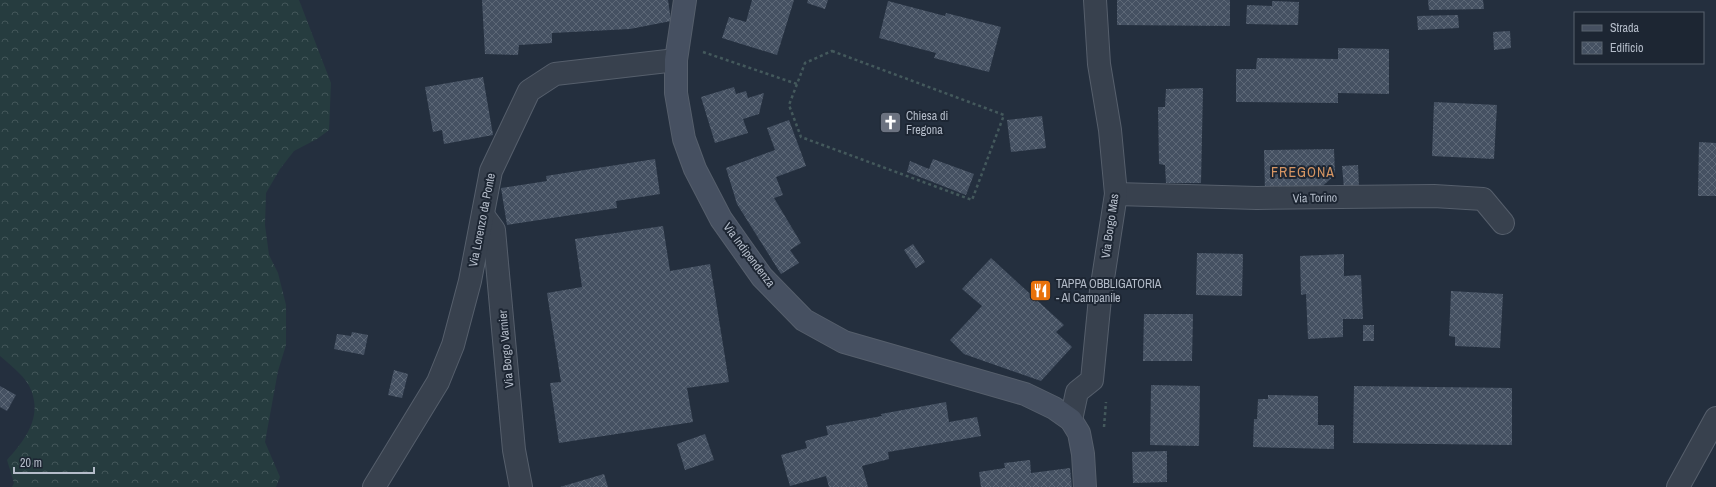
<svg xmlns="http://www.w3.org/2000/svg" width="1716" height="487" font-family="'Archivo Narrow',sans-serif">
  <defs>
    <pattern id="forest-crowns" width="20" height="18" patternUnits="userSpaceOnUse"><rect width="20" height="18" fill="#263c3f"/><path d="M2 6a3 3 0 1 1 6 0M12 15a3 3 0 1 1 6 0" fill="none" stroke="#435659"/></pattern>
    <pattern id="building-cross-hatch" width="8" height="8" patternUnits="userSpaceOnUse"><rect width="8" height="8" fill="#455162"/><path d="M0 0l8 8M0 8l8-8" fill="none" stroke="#5d6877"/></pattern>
  </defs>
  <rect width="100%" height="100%" fill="#242f3e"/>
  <!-- forest -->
  <path fill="url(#forest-crowns)" d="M0 0H299L331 83 329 130 317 139 294 151 280 169 266 193 265 225 269 255 278 273 286 305V345L278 371 265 442 280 477 276 487H12L14 483 7 460C26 439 45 414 28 384 23 375 8 363 0 356Z"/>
  <!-- building -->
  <g fill="url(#building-cross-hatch)">
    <path d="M482 0H668L671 21 630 29 552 33V43L519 45 518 55 485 54Z"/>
    <path d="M752 0H794L777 55 722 38 729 17 746 22Z"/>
    <path d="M808 0H828L825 9 807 3Z"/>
    <path d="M1117 0H1230V26L1117 25Z"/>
    <path d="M1428 0H1483L1484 9 1429 10Z"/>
    <path d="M888 1 945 16 946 13 1001 27 989 72 934 58 936 53 879 38Z"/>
    <path d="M1272 1 1299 2 1298 25 1246 24 1247 5 1272 6Z"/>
    <path d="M1458 15 1459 28 1418 30 1417 16Z"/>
    <path d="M1510 31 1511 48 1494 50 1493 32Z"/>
    <path d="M1338 48 1389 49V94L1338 93V103L1236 102V69H1256L1257 58 1338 59Z"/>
    <path d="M483 77 493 135 444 144 442 130 433 132 425 87Z"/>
    <path d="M734 87 736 94 746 91 748 98 764 93 759 114 743 119 748 133 715 143 701 97Z"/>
    <path d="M1203 88 1201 183H1166L1165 165 1159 164 1158 107H1165L1166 89Z"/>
    <path d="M1434 102 1497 105 1494 159 1432 156Z"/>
    <path d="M1042 116 1046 148 1011 152 1007 120Z"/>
    <path d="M789 120 806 166 776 177 783 195 774 198 801 243 790 250 799 263 781 274 737 204 726 168 775 150 767 128Z"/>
    <path d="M1699 142 1716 143V196H1698Z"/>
    <path d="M1334 149 1335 175 1318 190 1265 191 1264 150Z"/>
    <path d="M655 159 660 194 616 201 617 208 507 225 501 188 547 181 546 176Z"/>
    <path d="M933 159 974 174 966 195 907 172 910 161 929 169Z"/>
    <path d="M1358 165 1359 187 1344 188 1342 166Z"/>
    <path d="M663 226 670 271 710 264 729 382 687 388 693 422 559 443 550 383 561 382 547 293 582 287 575 239Z"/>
    <path d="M913 244 925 262 916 268 904 250Z"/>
    <path d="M1197 253 1243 254 1242 296 1196 295Z"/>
    <path d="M1344 254V276L1361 275 1363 319H1343V337L1308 339 1306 294 1301 295 1300 256Z"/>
    <path d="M991 258 1064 325 1056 332 1072 347 1041 381 964 354 950 340 982 306 962 289Z"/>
    <path d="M1451 291 1503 294 1500 348 1455 346V337L1449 336Z"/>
    <path d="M1144 314H1193L1192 361H1143Z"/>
    <rect x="1363" y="325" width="11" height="16"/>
    <path d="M352 332 368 335 364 355 334 349 337 334 351 336Z"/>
    <path d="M394 370 408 374 402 398 388 395Z"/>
    <path d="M1151 385 1200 386 1199 446 1150 445Z"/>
    <path d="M0 386 16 395 7 411 0 407Z"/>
    <path d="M1354 386 1512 388V445L1353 443Z"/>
    <path d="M1268 395 1318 396V425H1334V449L1253 447 1254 419H1257L1258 399H1268Z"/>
    <path d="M946 402 949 422 977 417 981 436 888 452 889 459 862 466 868 487H829L826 476 790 486 781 455 807 448 805 441 828 435 826 426 882 416 881 414Z"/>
    <path d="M705 434 714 460 685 470 677 444Z"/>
    <path d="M1167 451V482L1133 483 1132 452Z"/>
    <path d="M1030 460 1031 473 1070 468 1072 487H981L979 472 1005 468 1004 463Z"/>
    <path d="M604 474 608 487H560Z"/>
  </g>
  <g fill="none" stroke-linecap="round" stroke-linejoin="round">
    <defs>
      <g id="street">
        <path d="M1116 194 1257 198 1434 196 1483 199 1503 223"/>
        <path d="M483 215 494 230 514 450 521 487"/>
        <path d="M1071 420 1077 392 1092 380 1100 298 1116 194 1110 130 1099 64 1095 0"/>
        <path d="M374 487 438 382 453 345 470 281 491 171 529 91 555 74 676 60"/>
        <path d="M1678 487 1716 418"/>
      </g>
      <path id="secondary" d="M685 0 676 60V93L684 139 695 169 721 219 762 277 804 320 844 342 1025 394 1054 408 1071 420 1079 433 1083 454 1085 487"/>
    </defs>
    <!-- street casing -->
    <use href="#street" stroke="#565f6c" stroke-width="24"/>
    <!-- secondary casing -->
    <use href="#secondary" stroke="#565f6c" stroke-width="24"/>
    <!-- path -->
    <g stroke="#44595c" stroke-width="2.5" stroke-dasharray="3 3" stroke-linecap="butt">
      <path d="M832 51 1004 115 972 200 801 137 789 105 805 63Z"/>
      <path d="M703 52 797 84"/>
      <path d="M1104 427 1106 402"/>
    </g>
    <!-- street -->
    <use href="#street" stroke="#38414e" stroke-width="22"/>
    <!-- secondary -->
    <use href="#secondary" stroke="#465061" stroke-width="22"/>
  </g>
  <!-- icons -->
  <defs>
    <symbol id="church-square" viewBox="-11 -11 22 22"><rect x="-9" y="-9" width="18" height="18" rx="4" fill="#6b7280" stroke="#1d2633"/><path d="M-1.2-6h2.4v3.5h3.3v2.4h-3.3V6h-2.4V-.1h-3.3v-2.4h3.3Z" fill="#fff"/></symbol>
    <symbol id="restaurant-square" viewBox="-11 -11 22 22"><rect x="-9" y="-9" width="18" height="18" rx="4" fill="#e8710a" stroke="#1d2633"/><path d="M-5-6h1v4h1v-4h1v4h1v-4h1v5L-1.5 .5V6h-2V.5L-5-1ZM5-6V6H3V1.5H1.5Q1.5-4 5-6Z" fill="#fff"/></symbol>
  </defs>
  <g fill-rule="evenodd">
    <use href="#church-square" x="878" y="110" width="25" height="25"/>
    <use href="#restaurant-square" x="1028" y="278" width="25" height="25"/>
  </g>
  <g text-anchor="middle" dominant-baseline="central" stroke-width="4" stroke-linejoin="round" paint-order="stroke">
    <!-- poi labels -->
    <g font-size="12" fill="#b4bcc9" stroke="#1d2633" text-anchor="start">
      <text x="906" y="116">Chiesa di<tspan x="906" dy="14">Fregona</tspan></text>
      <text x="1056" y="284">TAPPA OBBLIGATORIA<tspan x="1056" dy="14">- Al Campanile</tspan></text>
    </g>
    <!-- street labels -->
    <g font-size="12" fill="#b4bcc9" stroke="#1d2633">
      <text transform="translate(1315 198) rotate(-1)">Via Torino</text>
      <text transform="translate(482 220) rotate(-79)">Via Lorenzo da Ponte</text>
      <text transform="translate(1110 226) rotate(-82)">Via Borgo Mas</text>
      <text transform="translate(749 255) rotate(53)">Via Indipendenza</text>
      <text transform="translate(506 349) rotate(-95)">Via Borgo Varnier</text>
    </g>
    <!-- quarter labels -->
    <g font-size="14" letter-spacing="1" fill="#d59563" stroke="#1d2633">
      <text x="1303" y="172">FREGONA</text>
    </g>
  </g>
  <!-- legend -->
  <rect x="1574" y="12" width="130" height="52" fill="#1d2633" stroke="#59626f"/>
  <rect x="1582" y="25" width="20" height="6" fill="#465061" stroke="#59626f"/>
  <text x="1610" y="32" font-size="12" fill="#b4bcc9">Strada</text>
  <rect x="1582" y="42" width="20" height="12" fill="url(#building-cross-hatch)" stroke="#59626f"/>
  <text x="1610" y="52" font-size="12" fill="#b4bcc9">Edificio</text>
  <!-- scale -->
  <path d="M14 467v6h80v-6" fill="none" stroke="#b4bcc9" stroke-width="2"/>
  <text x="20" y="467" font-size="12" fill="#b4bcc9" stroke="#1d2633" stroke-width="3" paint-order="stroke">20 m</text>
</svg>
